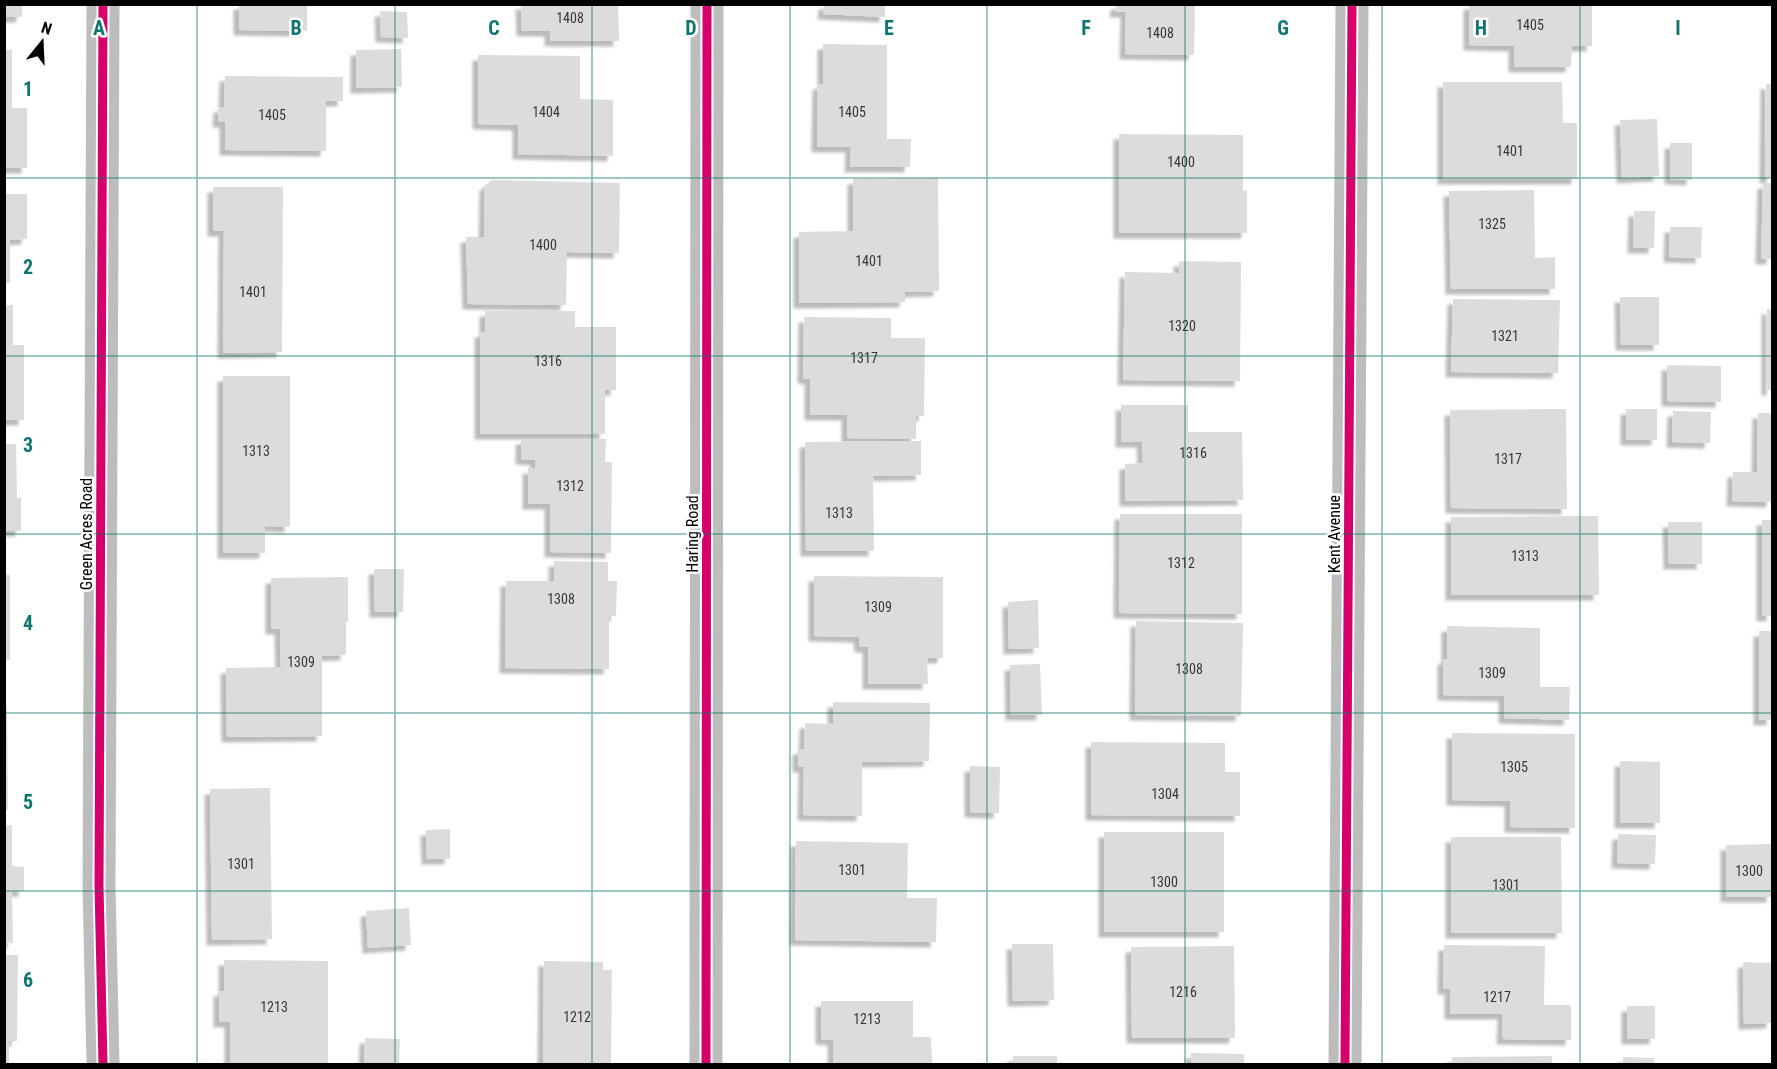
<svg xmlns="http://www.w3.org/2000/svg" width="1777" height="1069" font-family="'Roboto Condensed',sans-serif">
  <defs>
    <filter id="shadow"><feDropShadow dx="-5.5" dy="5.5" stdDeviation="1.5" flood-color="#0004"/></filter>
  </defs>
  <rect width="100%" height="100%" fill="#fff"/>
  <!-- building -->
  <g fill="#dcdcdc" filter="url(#shadow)">
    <rect x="4" y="4" width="18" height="13"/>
    <path d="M239 4H307V31L239 30Z"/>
    <path d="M521 4H618L619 41H550V31H522Z"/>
    <path d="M824 4H885V17L823 14Z"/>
    <path d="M1116 4H1195L1194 55 1125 54 1126 12H1115Z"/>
    <path d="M1469 4H1592V46H1572L1571 67H1514V46L1469 45Z"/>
    <path d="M380 11 407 12 408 38 381 37Z"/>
    <path d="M823 44 887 45V139H911L910 167H850L851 147H817L818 84H823Z"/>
    <path d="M401 49 402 87 356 88V50Z"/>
    <path d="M4 50H12V108H27V168H4Z"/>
    <path d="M478 55 580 56V99L613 100V156L518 154V125L478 124Z"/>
    <path d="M225 76 343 77V101H326V151L225 150V122H218L219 107H224Z"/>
    <path d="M1443 82H1562L1563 123H1577V179H1443Z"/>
    <path d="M1766 84H1772V178H1765Z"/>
    <path d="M1657 119 1659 176 1622 178 1620 120Z"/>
    <path d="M1119 134 1243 135V191L1247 190V233H1119Z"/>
    <path d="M1670 143H1692V180L1670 179Z"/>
    <path d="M938 178 939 291 905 292V302L799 303V232L853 231V179Z"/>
    <path d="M491 180 620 183 619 253 567 252 566 305 468 304 466 237H484L485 186Z"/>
    <path d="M1763 183H1772V259H1761Z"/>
    <path d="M213 187H283L282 352 223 353 224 231H213Z"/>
    <path d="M1534 190 1535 258 1555 257V289H1451L1449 191Z"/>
    <path d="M4 194H27V239L10 240V283H4Z"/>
    <path d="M1634 211H1655L1654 248H1633Z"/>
    <path d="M1670 227H1702L1701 258 1669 257Z"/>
    <path d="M1179 261 1241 262 1240 381 1123 380 1125 272 1179 273Z"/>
    <path d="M1620 297H1659V345H1621Z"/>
    <path d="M1453 299 1560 300 1558 373 1451 372Z"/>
    <path d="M4 305H13V345H24V420H4Z"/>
    <rect x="1767" y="309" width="5" height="81"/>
    <path d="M485 311H575V327H616V390H605V434H480V332H485Z"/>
    <path d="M804 317 891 318V338H925L924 416H916V439L847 438V415H810V379L803 378Z"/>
    <path d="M1667 365 1721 366V402L1667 401Z"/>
    <path d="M223 376H290V527L265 526V553H223Z"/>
    <path d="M1121 405H1188V432H1242L1243 500 1125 501V464L1143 463 1142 442H1121Z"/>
    <path d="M1566 409 1567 509 1451 508 1450 410Z"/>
    <rect x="1626" y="409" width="31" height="31"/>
    <path d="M1673 411 1711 412 1710 443 1672 442Z"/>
    <path d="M1758 413H1772V502L1732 501 1733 472H1757Z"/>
    <path d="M521 439H606L605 462H612L611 553 550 552V504H528V468L535 469 536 460 521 459Z"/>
    <path d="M921 441V475L873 476 874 551H806L805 442Z"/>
    <path d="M4 444H16L17 498 21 497V531H4Z"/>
    <path d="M1120 514H1242V614L1119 613Z"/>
    <path d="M1598 516 1599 595H1451V517Z"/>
    <rect x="1762" y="520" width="10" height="96"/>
    <path d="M1668 522H1702V564H1669Z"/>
    <path d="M554 561 608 562V581H617L616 616H609V669L505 668 506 581H554Z"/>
    <path d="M374 569H404L403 612H375Z"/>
    <rect x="4" y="575" width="6" height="85"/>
    <path d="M814 576 943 577V658H927L928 684H868V647H860L859 637 814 636Z"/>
    <path d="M348 577V622H346V655L322 656V736L227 737 226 668 281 667 280 629H271V578Z"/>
    <path d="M1038 600 1039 648 1009 649 1008 602Z"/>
    <path d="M1136 621 1243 623 1241 716 1135 715Z"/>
    <path d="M1447 626 1540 628V687H1570L1569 720 1504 718V696L1443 695V659H1447Z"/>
    <rect x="1759" y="631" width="13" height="89"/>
    <path d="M1040 664 1042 715H1011L1010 665Z"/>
    <path d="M833 702 930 703 929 761 862 762V816L803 815 804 767H798V749H804L805 723 833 724Z"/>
    <path d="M4 706H7L8 810H4Z"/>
    <path d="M1452 733 1575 734V828L1510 827V801L1452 800Z"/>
    <path d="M1091 742 1225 743V772H1240V816L1091 815Z"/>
    <path d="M1620 761 1660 762V823H1620Z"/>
    <path d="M970 766 1000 767 999 813 970 812Z"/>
    <path d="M270 788 272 939 212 940 210 789Z"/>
    <path d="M4 825H12V866L24 867V891L12 892 13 943H4Z"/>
    <path d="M450 829V859H427L426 830Z"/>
    <rect x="1104" y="832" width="120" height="100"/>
    <path d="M1618 834 1656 835 1655 864 1617 863Z"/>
    <path d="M1451 837H1561L1562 933H1451Z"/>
    <path d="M796 841 908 843 907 898H937L936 942 795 940Z"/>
    <path d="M1772 844V897H1726V845Z"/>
    <path d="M409 908 411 945 368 948 366 911Z"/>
    <path d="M1012 944H1053L1054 1000 1013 1001Z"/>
    <path d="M1444 945 1545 946 1544 1005H1571V1040L1502 1039 1503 1014H1450V989H1443Z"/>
    <path d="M1234 946 1235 1038H1132L1131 947Z"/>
    <path d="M4 955H18L17 1041H9V1064H4Z"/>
    <path d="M224 960 328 961V1064H230V1022H219V991H224Z"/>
    <path d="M544 961 603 962V970H612L611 1064H543Z"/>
    <path d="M1743 962 1772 963V1023L1744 1024Z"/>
    <path d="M821 1001H913V1037H931L932 1064H833V1040L821 1039Z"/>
    <rect x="1627" y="1006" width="28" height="33"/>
    <path d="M365 1038 400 1039 399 1064H364Z"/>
    <path d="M1191 1053 1244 1054V1064H1191Z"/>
    <rect x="1013" y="1056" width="44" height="8"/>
    <path d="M1552 1056V1064H1452V1057Z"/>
    <path d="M1623 1057 1654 1058V1064H1623Z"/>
  </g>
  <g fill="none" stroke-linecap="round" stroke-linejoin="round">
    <!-- minor -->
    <g stroke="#bdbdbd" stroke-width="33">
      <path d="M103 4 99 886 103 1064"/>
      <path d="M706 1064 707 4"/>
      <path d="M1345 1064 1352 4"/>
    </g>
    <defs>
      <g id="cycleway">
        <path d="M103 4 99 886 103 1064"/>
        <path d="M706 1064 707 4"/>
        <path d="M1345 1064 1352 4"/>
      </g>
    </defs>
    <!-- cycleway casing -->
    <use href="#cycleway" stroke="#fff" stroke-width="13"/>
    <!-- cycleway -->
    <use href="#cycleway" stroke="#d6006c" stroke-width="9"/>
  </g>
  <!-- grid -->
  <path fill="none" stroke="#0f766e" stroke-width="1.5" stroke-opacity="0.55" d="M197 4V1064M395 4V1064M592 4V1064M790 4V1064M987 4V1064M1185 4V1064M1382 4V1064M1580 4V1064M4 178H1772M4 356H1772M4 534H1772M4 713H1772M4 891H1772"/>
  <g text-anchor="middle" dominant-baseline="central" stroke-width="5" stroke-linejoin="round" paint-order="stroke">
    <!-- number labels -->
    <g font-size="14" fill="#373737">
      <text x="570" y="18">1408</text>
      <text x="1530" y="25">1405</text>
      <text x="1160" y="33">1408</text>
      <text x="546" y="112">1404</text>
      <text x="852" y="112">1405</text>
      <text x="272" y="115">1405</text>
      <text x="1510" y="151">1401</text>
      <text x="1181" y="162">1400</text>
      <text x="1492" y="224">1325</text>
      <text x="543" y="245">1400</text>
      <text x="869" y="261">1401</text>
      <text x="253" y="292">1401</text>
      <text x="1182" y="326">1320</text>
      <text x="1505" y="336">1321</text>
      <text x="864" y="358">1317</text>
      <text x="548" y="361">1316</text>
      <text x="256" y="451">1313</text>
      <text x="1193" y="453">1316</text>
      <text x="1508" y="459">1317</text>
      <text x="570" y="486">1312</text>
      <text x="839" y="513">1313</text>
      <text x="1525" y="556">1313</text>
      <text x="1181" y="563">1312</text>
      <text x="561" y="599">1308</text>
      <text x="878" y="607">1309</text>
      <text x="301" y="662">1309</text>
      <text x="1189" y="669">1308</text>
      <text x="1492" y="673">1309</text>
      <text x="1514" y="767">1305</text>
      <text x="1165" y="794">1304</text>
      <text x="241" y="864">1301</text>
      <text x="852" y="870">1301</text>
      <text x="1749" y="871">1300</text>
      <text x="1164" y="882">1300</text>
      <text x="1506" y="885">1301</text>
      <text x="1183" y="992">1216</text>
      <text x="1497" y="997">1217</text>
      <text x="274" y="1007">1213</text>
      <text x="577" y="1017">1212</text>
      <text x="867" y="1019">1213</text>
    </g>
    <!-- street labels -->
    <g font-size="16" fill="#000" stroke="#fff">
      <text transform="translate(86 534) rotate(-90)">Green Acres Road</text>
      <text transform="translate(692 534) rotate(-90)">Haring Road</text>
      <text transform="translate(1334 534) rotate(-90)">Kent Avenue</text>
    </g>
  </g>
  <g font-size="20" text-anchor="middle" font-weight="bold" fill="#0f766e" stroke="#fff" stroke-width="5" stroke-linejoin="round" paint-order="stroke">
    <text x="99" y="35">A</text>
    <text x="296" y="35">B</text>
    <text x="494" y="35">C</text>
    <text x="691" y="35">D</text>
    <text x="889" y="35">E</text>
    <text x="1086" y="35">F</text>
    <text x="1283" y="35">G</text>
    <text x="1481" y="35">H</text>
    <text x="1678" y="35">I</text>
    <text x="28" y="96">1</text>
    <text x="28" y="274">2</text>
    <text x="28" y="452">3</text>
    <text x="28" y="630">4</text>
    <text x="28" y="809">5</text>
    <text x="28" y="987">6</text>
  </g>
  <!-- border -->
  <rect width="1777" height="1069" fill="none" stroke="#000000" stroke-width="12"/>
  <!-- north arrow -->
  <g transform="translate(42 42) rotate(18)" stroke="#ffffff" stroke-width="4.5" paint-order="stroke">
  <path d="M0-4.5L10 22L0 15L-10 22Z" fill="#000000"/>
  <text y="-9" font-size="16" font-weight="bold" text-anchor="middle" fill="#000000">N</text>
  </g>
</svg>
